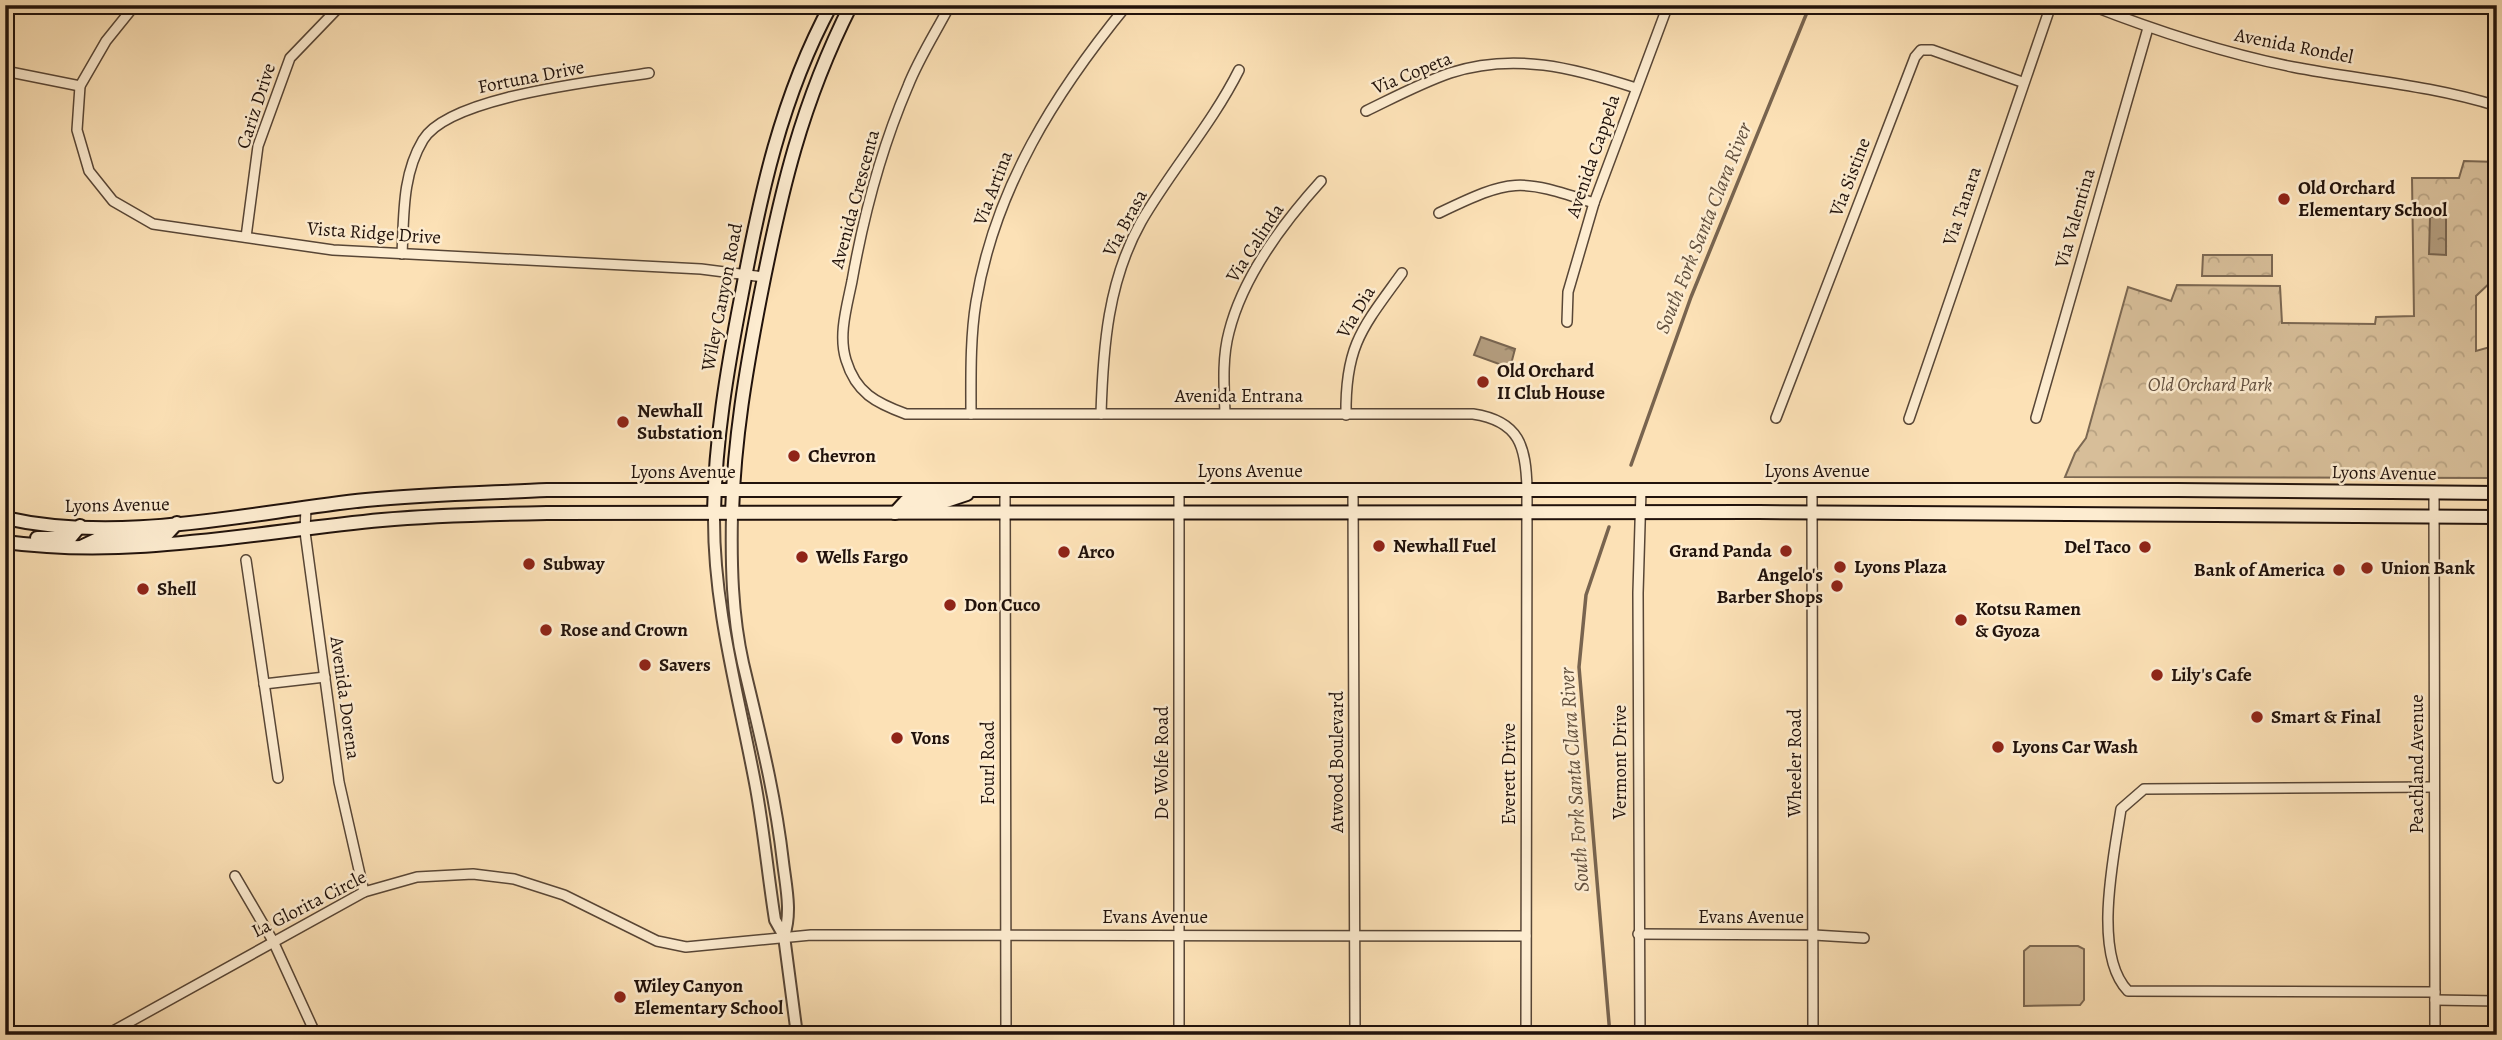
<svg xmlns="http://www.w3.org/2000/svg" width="2502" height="1040" font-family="Alegreya,serif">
  <defs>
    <pattern id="forest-crowns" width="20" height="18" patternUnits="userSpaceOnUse" patternTransform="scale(1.75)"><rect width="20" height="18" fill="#d7be99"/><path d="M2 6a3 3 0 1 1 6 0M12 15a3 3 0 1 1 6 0" fill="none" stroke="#b8a282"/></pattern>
    <pattern id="water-ripples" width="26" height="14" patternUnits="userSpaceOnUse" patternTransform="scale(1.75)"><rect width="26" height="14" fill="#b29b7c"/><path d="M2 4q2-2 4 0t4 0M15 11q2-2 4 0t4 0" fill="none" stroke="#907d64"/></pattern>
  </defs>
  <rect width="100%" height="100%" fill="#fce1b6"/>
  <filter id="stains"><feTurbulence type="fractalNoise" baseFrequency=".00286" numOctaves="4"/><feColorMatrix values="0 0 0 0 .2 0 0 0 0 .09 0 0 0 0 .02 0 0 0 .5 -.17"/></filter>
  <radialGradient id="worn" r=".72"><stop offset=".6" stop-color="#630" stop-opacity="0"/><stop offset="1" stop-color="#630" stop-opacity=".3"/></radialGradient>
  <!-- forest -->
  <g fill="url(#forest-crowns)" stroke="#7c6852" stroke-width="2">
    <path d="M2464 161 2497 162 2496 267 2494 279 2476 296V351L2497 345V478L2065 477 2075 453 2086 438 2128 287 2171 301 2177 285 2280 286 2282 323 2375 324 2376 317 2414 316 2412 178H2459Z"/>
    <path d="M2203 255H2272V276H2202Z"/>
  </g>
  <!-- pitch -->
  <path fill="#d7be99" stroke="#7c6852" stroke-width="2" d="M2030 946H2078L2084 949V1000L2080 1005 2024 1006V951Z"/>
  <!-- water -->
  <g fill="url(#water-ripples)" stroke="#78644f" stroke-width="2">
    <path d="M2446 215V255L2429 254 2430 217Z"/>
    <path d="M1481 337 1515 349 1510 368 1474 355Z"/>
  </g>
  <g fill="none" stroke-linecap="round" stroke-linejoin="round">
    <!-- stream -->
    <g stroke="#78644f" stroke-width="3.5">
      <path d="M1631 465 1691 297 1810 5"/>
      <path d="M1609 527 1586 595 1579 667 1610 1035"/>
    </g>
    <defs>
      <g id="minor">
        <path d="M135 5 106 41 80 86 77 130 89 171 113 201 153 224 333 250 701 269 764 277"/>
        <path d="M950 5C936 32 919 58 908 86 881 149 864 213 852 281 847 306 838 335 846 360 856 393 876 403 906 414H1473C1520 421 1526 447 1527 489L1526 1035"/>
        <path d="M2090 5C2156 31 2223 53 2293 67 2361 80 2430 85 2497 106"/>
        <path d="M1286 8 1296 5"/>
        <path d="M5 71 80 86"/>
        <path d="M1366 111C1393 98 1421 83 1450 73 1514 52 1574 68 1636 88"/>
        <path d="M1439 213C1512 178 1518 178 1594 203"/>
        <path d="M246 237 258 146 290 58 341 5"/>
        <path d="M402 254C404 215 402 175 423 140 449 96 599 81 649 73"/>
        <path d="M1567 322 1568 292 1594 203 1668 5"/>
        <path d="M1225 413C1224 386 1222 358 1229 332 1243 276 1283 223 1321 181"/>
        <path d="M971 414C971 377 970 339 976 302 995 188 1055 93 1127 5"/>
        <path d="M1101 414C1103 347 1108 281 1141 222 1171 170 1212 124 1239 70"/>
        <path d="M1346 415C1345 345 1363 327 1402 273"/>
        <path d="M1776 418 1915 57 1921 50H1932L2022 82"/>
        <path d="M2036 418 2148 28"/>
        <path d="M1909 419 2051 5"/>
        <path d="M1353 490 1355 1035"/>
        <path d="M1812 490 1813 1035"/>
        <path d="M1005 491 1006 1035"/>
        <path d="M1179 491V1035"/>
        <path d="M2434 493 2435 1035"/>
        <path d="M306 507 305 532 339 782 364 892"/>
        <path d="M246 560 278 778"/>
        <path d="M264 684 325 677"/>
        <path d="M2434 787 2144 789 2121 809C2114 856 2092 954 2128 991L2435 992"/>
        <path d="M235 876 273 941 316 1035"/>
        <path d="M1638 934 1814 935 1864 938"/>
        <path d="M2435 1000 2497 1001"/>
        <path d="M106 1035 364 892 417 877 473 874 514 879 564 895 657 941 686 947 811 935 1526 936"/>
        <path d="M1640 1035 1638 593 1641 490"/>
      </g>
      <g id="tertiary">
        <path d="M714 514C713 608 739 696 756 788 764 832 768 876 775 920L784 936 797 1035"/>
        <path d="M732 514C731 564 732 614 743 663 759 731 775 792 783 862 786 887 792 912 784 936"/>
      </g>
      <g id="secondary">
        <path d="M895 513 906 501H946L967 494"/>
        <path d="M714 514C715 441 727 370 741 298 760 196 781 97 831 5"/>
        <path d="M732 514C734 440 746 370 760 298 781 191 801 104 851 5"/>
        <path d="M5 518C123 545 249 512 366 500 426 494 487 493 547 490H2178L2497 493"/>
        <path d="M37 538H70L80 526"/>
        <path d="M5 542C133 559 255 532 382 520 437 515 492 514 547 513L1759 512 2497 517"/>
        <path d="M81 547 100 538 167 534 177 523"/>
      </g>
    </defs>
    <!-- minor casing -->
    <use href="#minor" stroke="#584636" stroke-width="12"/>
    <!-- tertiary casing -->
    <use href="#tertiary" stroke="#584636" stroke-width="14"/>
    <!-- secondary casing -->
    <use href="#secondary" stroke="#21120b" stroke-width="16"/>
    <!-- minor -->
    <use href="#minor" stroke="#fdecd0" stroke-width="9"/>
    <!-- tertiary -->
    <use href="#tertiary" stroke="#fdecd0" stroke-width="10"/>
    <!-- secondary -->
    <use href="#secondary" stroke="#fdecd0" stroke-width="12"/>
  </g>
  <!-- markers -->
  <g fill="#8f2418" stroke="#fdecd0" stroke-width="2.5">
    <circle cx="2284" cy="199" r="7"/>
    <circle cx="1483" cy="382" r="7"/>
    <circle cx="623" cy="422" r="7"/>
    <circle cx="794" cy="456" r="7"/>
    <circle cx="1379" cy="546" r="7"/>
    <circle cx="2145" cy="547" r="7"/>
    <circle cx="1786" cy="551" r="7"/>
    <circle cx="1064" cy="552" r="7"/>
    <circle cx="802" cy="557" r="7"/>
    <circle cx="529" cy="564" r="7"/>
    <circle cx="1840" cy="567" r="7"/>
    <circle cx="2367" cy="568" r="7"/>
    <circle cx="2339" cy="570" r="7"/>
    <circle cx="1837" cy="586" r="7"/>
    <circle cx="143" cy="589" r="7"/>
    <circle cx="950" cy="605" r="7"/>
    <circle cx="1961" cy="620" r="7"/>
    <circle cx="546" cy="630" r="7"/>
    <circle cx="645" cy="665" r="7"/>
    <circle cx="2157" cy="675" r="7"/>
    <circle cx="2257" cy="717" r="7"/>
    <circle cx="897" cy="738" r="7"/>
    <circle cx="1998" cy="747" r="7"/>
    <circle cx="620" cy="997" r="7"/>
  </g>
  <g text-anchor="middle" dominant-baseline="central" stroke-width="5" stroke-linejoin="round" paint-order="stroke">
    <!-- street labels -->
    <g font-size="19" fill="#21120b" stroke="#fdecd0">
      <text transform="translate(2294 46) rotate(11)">Avenida Rondel</text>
      <text transform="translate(1412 73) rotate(-22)">Via Copeta</text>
      <text transform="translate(531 77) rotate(-11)">Fortuna Drive</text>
      <text transform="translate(256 106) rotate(-72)">Cariz Drive</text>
      <text transform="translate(1593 156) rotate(-71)">Avenida Cappela</text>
      <text transform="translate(1850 177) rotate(-69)">Via Sistine</text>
      <text transform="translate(993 188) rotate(-69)">Via Artina</text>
      <text transform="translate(855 199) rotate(-75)">Avenida Crescenta</text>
      <text transform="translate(1962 206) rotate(-71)">Via Tanara</text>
      <text transform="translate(2075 218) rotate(-74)">Via Valentina</text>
      <text transform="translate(1125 223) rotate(-62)">Via Brasa</text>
      <text transform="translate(374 233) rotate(4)">Vista Ridge Drive</text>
      <text transform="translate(1255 243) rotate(-57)">Via Calinda</text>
      <text transform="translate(722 297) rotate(-79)">Wiley Canyon Road</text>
      <text transform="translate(1356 312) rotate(-59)">Via Dia</text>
      <text x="1239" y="396">Avenida Entrana</text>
      <text x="1250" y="471">Lyons Avenue</text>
      <text x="1817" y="471">Lyons Avenue</text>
      <text x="683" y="472">Lyons Avenue</text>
      <text transform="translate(2384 473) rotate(1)">Lyons Avenue</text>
      <text transform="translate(117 505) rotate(-1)">Lyons Avenue</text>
      <text transform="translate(345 698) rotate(82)">Avenida Dorena</text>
      <text transform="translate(1337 762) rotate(-90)">Atwood Boulevard</text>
      <text transform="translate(1620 762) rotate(-90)">Vermont Drive</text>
      <text transform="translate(988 763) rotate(-90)">Fourl Road</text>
      <text transform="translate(1162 763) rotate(-90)">De Wolfe Road</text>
      <text transform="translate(1795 763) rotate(-90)">Wheeler Road</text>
      <text transform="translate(2417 764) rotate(-90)">Peachland Avenue</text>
      <text transform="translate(1509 774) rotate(-90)">Everett Drive</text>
      <text transform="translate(309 904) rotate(-27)">La Glorita Circle</text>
      <text x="1155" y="917">Evans Avenue</text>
      <text x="1751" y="917">Evans Avenue</text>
    </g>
    <!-- poi labels -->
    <g font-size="19" font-weight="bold" fill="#21120b" stroke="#fdecd0" text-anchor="start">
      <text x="2298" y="188">Old Orchard<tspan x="2298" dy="22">Elementary School</tspan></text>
      <text x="1497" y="371">Old Orchard<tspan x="1497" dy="22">II Club House</tspan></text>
      <text x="637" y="411">Newhall<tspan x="637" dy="22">Substation</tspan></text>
      <text x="808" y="456">Chevron</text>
      <text x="1393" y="546">Newhall Fuel</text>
      <text x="2131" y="547" text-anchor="end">Del Taco</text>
      <text x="1772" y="551" text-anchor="end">Grand Panda</text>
      <text x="1078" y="552">Arco</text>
      <text x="816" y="557">Wells Fargo</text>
      <text x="543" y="564">Subway</text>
      <text x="1854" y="567">Lyons Plaza</text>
      <text x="2381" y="568">Union Bank</text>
      <text x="2325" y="570" text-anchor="end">Bank of America</text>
      <text x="1823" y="575" text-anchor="end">Angelo's<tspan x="1823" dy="22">Barber Shops</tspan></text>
      <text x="157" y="589">Shell</text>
      <text x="964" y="605">Don Cuco</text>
      <text x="1975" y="609">Kotsu Ramen<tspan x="1975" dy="22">&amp; Gyoza</tspan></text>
      <text x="560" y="630">Rose and Crown</text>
      <text x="659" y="665">Savers</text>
      <text x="2171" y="675">Lily's Cafe</text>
      <text x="2271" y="717">Smart &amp; Final</text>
      <text x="911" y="738">Vons</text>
      <text x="2012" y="747">Lyons Car Wash</text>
      <text x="634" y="986">Wiley Canyon<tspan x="634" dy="22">Elementary School</tspan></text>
    </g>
    <!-- park labels -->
    <g font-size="19" font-style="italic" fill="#614e3d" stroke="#fdecd0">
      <text x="2210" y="385">Old Orchard Park</text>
    </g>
    <!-- water labels -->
    <g font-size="21" font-style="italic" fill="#62503e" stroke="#fdecd0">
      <text transform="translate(1703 228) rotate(-68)">South Fork Santa Clara River</text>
      <text transform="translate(1574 780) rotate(-94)">South Fork Santa Clara River</text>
    </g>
  </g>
  <!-- margin -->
  <rect width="2502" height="1040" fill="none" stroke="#fce1b6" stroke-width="28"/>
  <rect x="7" y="7" width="2488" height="1026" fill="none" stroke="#21120b" stroke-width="3.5"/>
  <rect x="14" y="14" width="2474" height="1012" fill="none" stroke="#21120b" stroke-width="2"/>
  <rect width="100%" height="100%" filter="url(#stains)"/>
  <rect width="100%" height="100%" fill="url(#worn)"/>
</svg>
